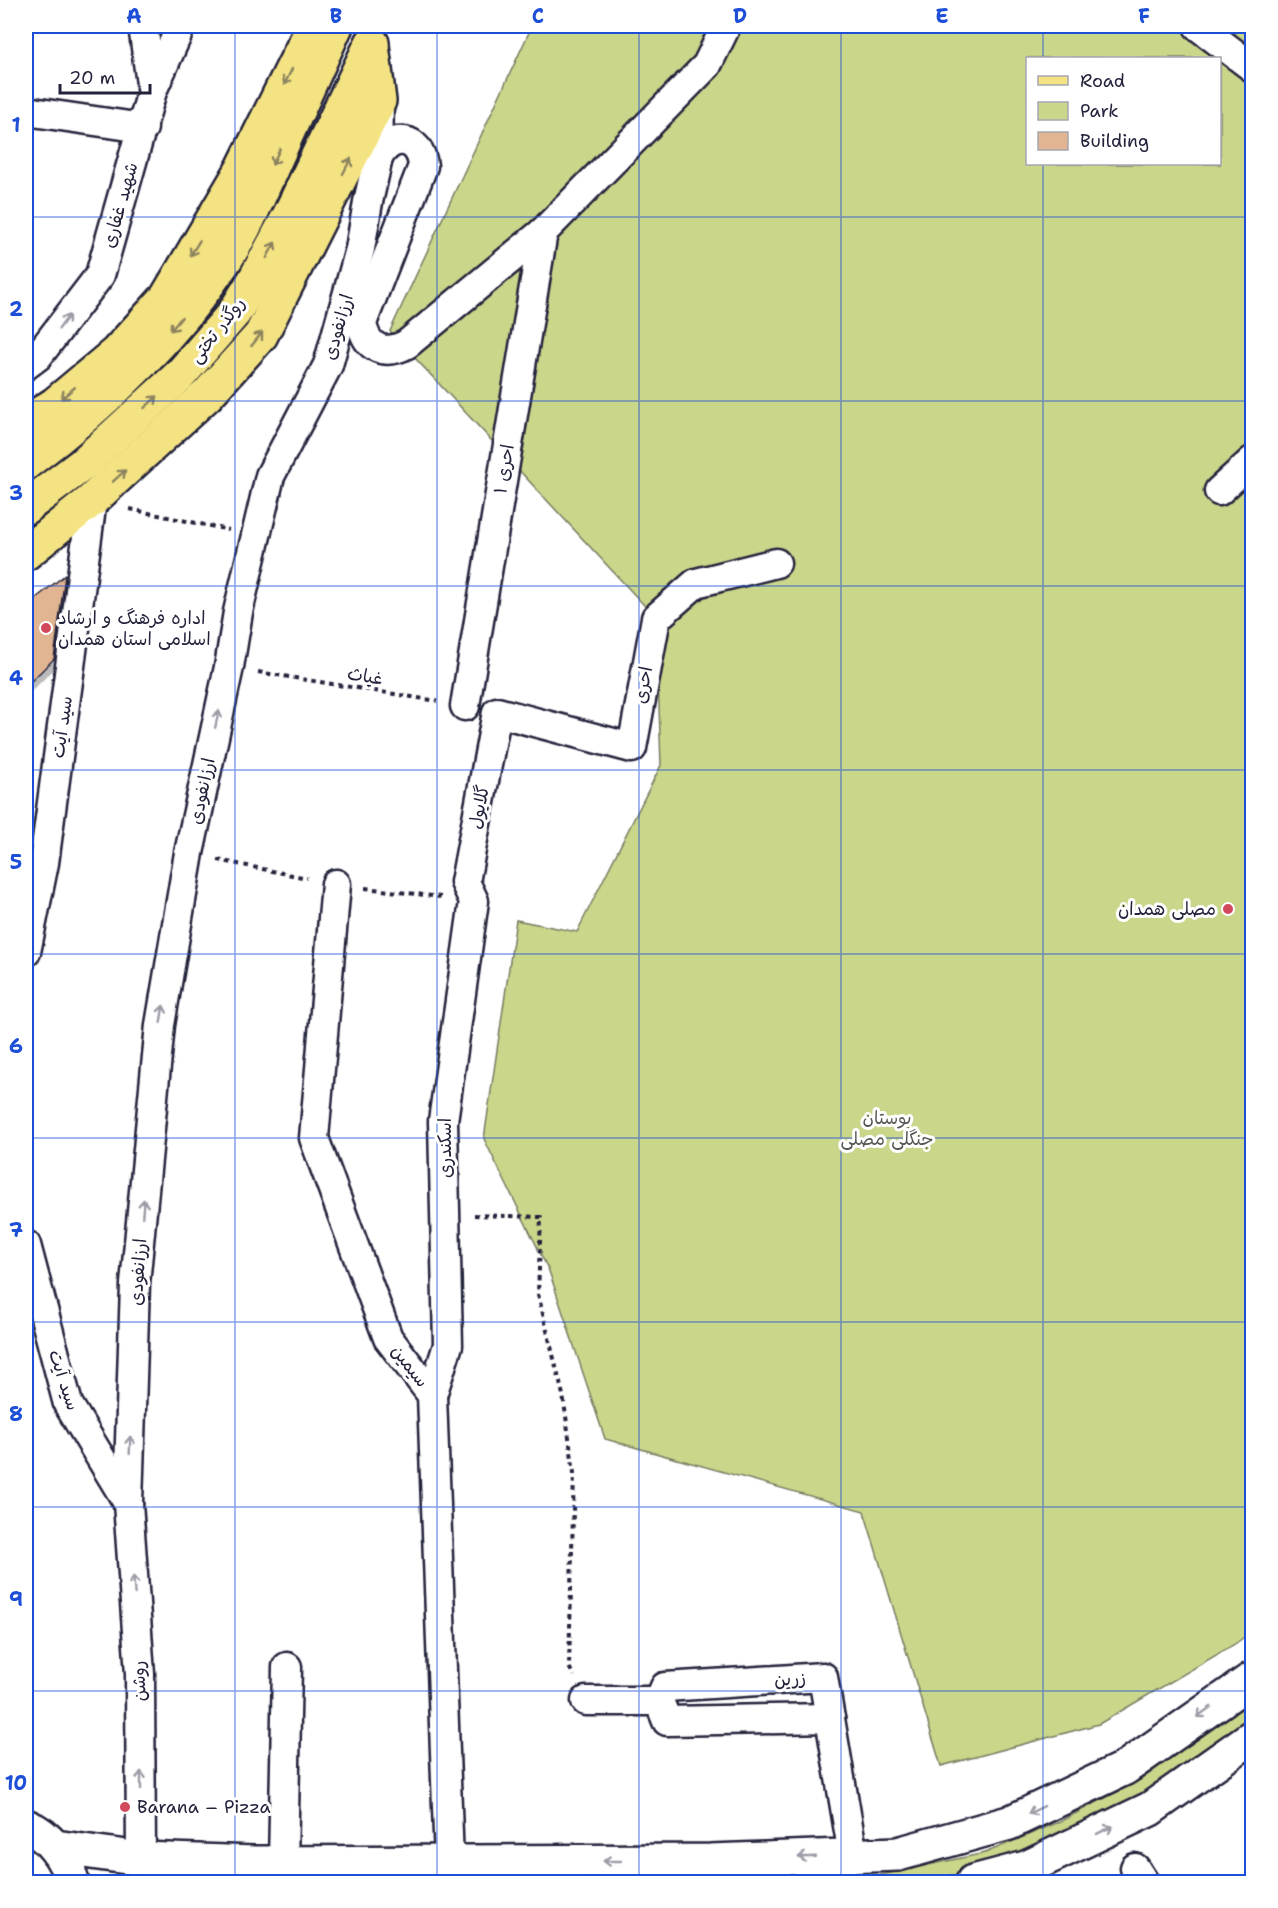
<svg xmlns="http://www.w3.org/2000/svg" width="1278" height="1908" font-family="'Shantell Sans','Playpen Sans Arabic',sans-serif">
  <defs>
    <filter id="shadow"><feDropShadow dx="3.5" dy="6" stdDeviation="0" flood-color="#0004"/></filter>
  </defs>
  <rect width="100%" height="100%" fill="#fff"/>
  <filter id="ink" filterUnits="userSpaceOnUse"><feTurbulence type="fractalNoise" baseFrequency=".0167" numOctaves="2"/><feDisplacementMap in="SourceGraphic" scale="12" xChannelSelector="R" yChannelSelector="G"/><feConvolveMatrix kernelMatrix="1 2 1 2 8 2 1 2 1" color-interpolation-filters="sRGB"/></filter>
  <g filter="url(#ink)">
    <!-- green -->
    <g fill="#cad68a" stroke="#767c62" stroke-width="1.5" fill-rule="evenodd">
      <path d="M532 26H1252V1631L1235 1644 1099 1724 941 1766 864 1511 605 1439 549 1271 484 1139 516 920 577 932 661 765 656 618 390 331ZM1028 58H1220V164H1028Z"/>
      <path d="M1252 1701V1724L1183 1775 1036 1848 964 1873 912 1882H174L173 1875 785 1881 872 1877 985 1853 1059 1822 1140 1780Z"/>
    </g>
    <!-- building -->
    <path fill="#e1b492" stroke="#22223b" stroke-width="1.5" filter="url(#shadow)" d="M65 575 54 659 26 686V606Z"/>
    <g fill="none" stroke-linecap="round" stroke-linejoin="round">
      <defs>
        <g id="minor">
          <path d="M143 26 152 91"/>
          <path d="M1198 26 1252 67"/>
          <path d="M26 111 143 128"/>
          <path d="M378 158C391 131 421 137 423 166L362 323C366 349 385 356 407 344L543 232 707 65 726 26"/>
          <path d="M26 365 38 356 100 275 152 91 181 26"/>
          <path d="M1219 491 1252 461"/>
          <path d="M465 706 543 232"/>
          <path d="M336 884 314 1138 388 1338 432 1395 449 1862"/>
          <path d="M26 952 44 863 92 500"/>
          <path d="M26 1245 68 1404 128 1503"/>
          <path d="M432 1395 448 1345 443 1121 474 901 465 882 497 712 632 748 656 618 696 583 776 563"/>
          <path d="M586 1701H659L665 1687 823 1677 853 1855"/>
          <path d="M659 1701 667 1721 830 1718"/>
          <path d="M141 1859 140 1674 128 1503 135 1284 160 1025 189 853 229 667 238 612 270 476 328 365 360 249 368 202 378 158 379 101"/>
          <path d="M283 1863 287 1667"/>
          <path d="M1135 1868 1144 1882"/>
        </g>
        <g id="secondary">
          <path d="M26 1826C49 1835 66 1858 72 1882"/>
          <path d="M55 1847 141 1859 255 1863 710 1861 898 1854 1009 1823 1125 1768 1252 1679"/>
          <path d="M973 1882 1026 1868 1150 1809 1252 1737"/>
        </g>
        <g id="primary">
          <path d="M26 423 55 404 116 353 167 297 242 170 312 29"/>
          <path d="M26 463C101 407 170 342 223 263 245 231 260 194 276 158 296 114 316 70 336 26"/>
          <path d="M26 507 83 464 179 376 234 313 254 281 290 214 372 43"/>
          <path d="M26 553 92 500 207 395 261 335 379 101 372 45"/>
        </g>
      </defs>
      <!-- minor casing -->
      <use href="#minor" stroke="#22223b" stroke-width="33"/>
      <!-- secondary casing -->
      <use href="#secondary" stroke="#22223b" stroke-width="38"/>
      <!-- primary casing -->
      <use href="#primary" stroke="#22223b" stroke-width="38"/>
      <!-- path -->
      <g stroke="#22223b" stroke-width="4" stroke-dasharray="4.5 4.5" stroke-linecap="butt">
        <path d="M130 509 229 530"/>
        <path d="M258 672 437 701"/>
        <path d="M218 860 307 878"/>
        <path d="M365 888 441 897"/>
        <path d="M474 1215 541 1217 538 1294 563 1395 574 1473 569 1667 574 1676"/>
      </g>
      <!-- minor -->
      <use href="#minor" stroke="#fff" stroke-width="28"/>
      <!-- secondary -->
      <use href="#secondary" stroke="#fff" stroke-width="33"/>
      <!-- primary -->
      <use href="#primary" stroke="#f4e382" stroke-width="33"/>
    </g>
    <!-- one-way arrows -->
    <defs><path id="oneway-shaft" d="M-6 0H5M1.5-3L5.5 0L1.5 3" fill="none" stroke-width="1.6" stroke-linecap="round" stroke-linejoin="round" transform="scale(1.5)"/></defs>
    <g stroke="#8b825e">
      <use href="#oneway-shaft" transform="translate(288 77) rotate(116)"/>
      <use href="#oneway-shaft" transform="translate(276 157) rotate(115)"/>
      <use href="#oneway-shaft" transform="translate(347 166) rotate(-63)"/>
      <use href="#oneway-shaft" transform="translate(195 248) rotate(121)"/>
      <use href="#oneway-shaft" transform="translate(271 250) rotate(-62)"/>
      <use href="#oneway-shaft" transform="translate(176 324) rotate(130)"/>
      <use href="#oneway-shaft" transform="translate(257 339) rotate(-52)"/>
      <use href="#oneway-shaft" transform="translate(68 393) rotate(140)"/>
      <use href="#oneway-shaft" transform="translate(151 402) rotate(-42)"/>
      <use href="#oneway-shaft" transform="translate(119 476) rotate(-42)"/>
    </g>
    <g stroke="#9c9ca7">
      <use href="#oneway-shaft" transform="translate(64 322) rotate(-53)"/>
      <use href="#oneway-shaft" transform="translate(217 719) rotate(-78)"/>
      <use href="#oneway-shaft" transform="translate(162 1014) rotate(-81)"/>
      <use href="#oneway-shaft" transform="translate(143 1208) rotate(-85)"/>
      <use href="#oneway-shaft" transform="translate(130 1445) rotate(-88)"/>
      <use href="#oneway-shaft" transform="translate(134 1585) rotate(-94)"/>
      <use href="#oneway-shaft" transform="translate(1204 1712) rotate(145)"/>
      <use href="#oneway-shaft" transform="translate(141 1780) rotate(-90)"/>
      <use href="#oneway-shaft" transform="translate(1036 1810) rotate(154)"/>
      <use href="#oneway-shaft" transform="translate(1105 1830) rotate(-26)"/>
      <use href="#oneway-shaft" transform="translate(807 1857) rotate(178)"/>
      <use href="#oneway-shaft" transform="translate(612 1861) rotate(180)"/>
    </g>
  </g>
  <!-- grid -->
  <path fill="none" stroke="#1d4ed8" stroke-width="1.5" stroke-opacity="0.55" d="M235 26V1882M437 26V1882M639 26V1882M841 26V1882M1043 26V58M1043 164V1882M26 217H1252M26 401H1252M26 586H1252M26 770H1252M26 954H1252M26 1138H1252M26 1322H1252M26 1507H1252M26 1691H1252"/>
  <!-- markers -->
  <g fill="#d1495b" stroke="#fff" stroke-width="2">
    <circle cx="46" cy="628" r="6"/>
    <circle cx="1228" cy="909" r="6"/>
    <circle cx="125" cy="1807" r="6"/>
  </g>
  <g text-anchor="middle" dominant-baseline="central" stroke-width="6" stroke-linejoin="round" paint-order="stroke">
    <!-- street labels -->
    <g font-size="18" fill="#22223b" stroke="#fff">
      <text transform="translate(120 205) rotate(-74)">شهید غفاری</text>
      <text transform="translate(338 327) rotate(-74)">ارزانفودی</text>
      <text transform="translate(217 330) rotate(-52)">روگذر تختی</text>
      <text transform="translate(504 469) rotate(-81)">احری ۱</text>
      <text transform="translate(365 676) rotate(9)">غیاث</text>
      <text transform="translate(643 685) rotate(-80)">احری</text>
      <text transform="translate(62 727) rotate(-82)">سید آیت</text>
      <text transform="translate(202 791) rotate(-78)">ارزانفودی</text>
      <text transform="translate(479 807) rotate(-79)">گلایول</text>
      <text transform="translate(445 1148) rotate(-90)">اسکندری</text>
      <text transform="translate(138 1272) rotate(-86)">ارزانفودی</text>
      <text transform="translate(410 1366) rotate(52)">سیمین</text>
      <text transform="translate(64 1380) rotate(72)">سید آیت</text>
      <text transform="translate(790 1679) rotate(-4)">زرین</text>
      <text transform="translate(139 1681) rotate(-92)">روشن</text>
    </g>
    <!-- poi labels -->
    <g font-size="18" fill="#22223b" stroke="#fff" text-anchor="start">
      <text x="58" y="618">اداره فرهنگ و ارشاد<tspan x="58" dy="21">اسلامی استان همدان</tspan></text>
      <text x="1216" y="909" text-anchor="end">مصلی همدان</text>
      <text x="137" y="1807">Barana – Pizza</text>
    </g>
    <!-- park labels -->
    <g font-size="18" fill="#545853" stroke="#fff">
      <text x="887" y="1118">بوستان<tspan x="887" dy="21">جنگلی مصلی</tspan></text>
    </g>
  </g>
  <!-- margin -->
  <rect width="1278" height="1908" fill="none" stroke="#fff" stroke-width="66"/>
  <!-- legend -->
  <rect x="1026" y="57" width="195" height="108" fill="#ffffff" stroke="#a7a7b1" stroke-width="1.5"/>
  <rect x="1038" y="76" width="30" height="9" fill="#f4e382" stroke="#a7a7b1" stroke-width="1.5"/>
  <text x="1080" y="87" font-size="18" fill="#22223b">Road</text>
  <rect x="1038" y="102" width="30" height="18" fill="#cad68a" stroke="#a7a7b1" stroke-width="1.5"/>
  <text x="1080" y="117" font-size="18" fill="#22223b">Park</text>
  <rect x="1038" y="132" width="30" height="18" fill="#e1b492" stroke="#a7a7b1" stroke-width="1.5"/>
  <text x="1080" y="147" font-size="18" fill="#22223b">Building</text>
  <!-- scale -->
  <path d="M60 84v9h90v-9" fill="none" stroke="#22223b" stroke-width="3"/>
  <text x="69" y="84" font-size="18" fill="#22223b" stroke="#ffffff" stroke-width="4.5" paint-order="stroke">20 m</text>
  <rect x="33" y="33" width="1212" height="1842" fill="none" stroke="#1d4ed8" stroke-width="2"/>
  <g font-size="20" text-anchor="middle" font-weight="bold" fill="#1d4ed8">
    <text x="134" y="23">A</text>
    <text x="336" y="23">B</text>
    <text x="538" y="23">C</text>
    <text x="740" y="23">D</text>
    <text x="942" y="23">E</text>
    <text x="1144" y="23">F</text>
    <text x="16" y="132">1</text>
    <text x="16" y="316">2</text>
    <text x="16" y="500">3</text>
    <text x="16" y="685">4</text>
    <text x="16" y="869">5</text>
    <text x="16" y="1053">6</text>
    <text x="16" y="1237">7</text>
    <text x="16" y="1421">8</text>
    <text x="16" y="1606">9</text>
    <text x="16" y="1790">10</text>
  </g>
</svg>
